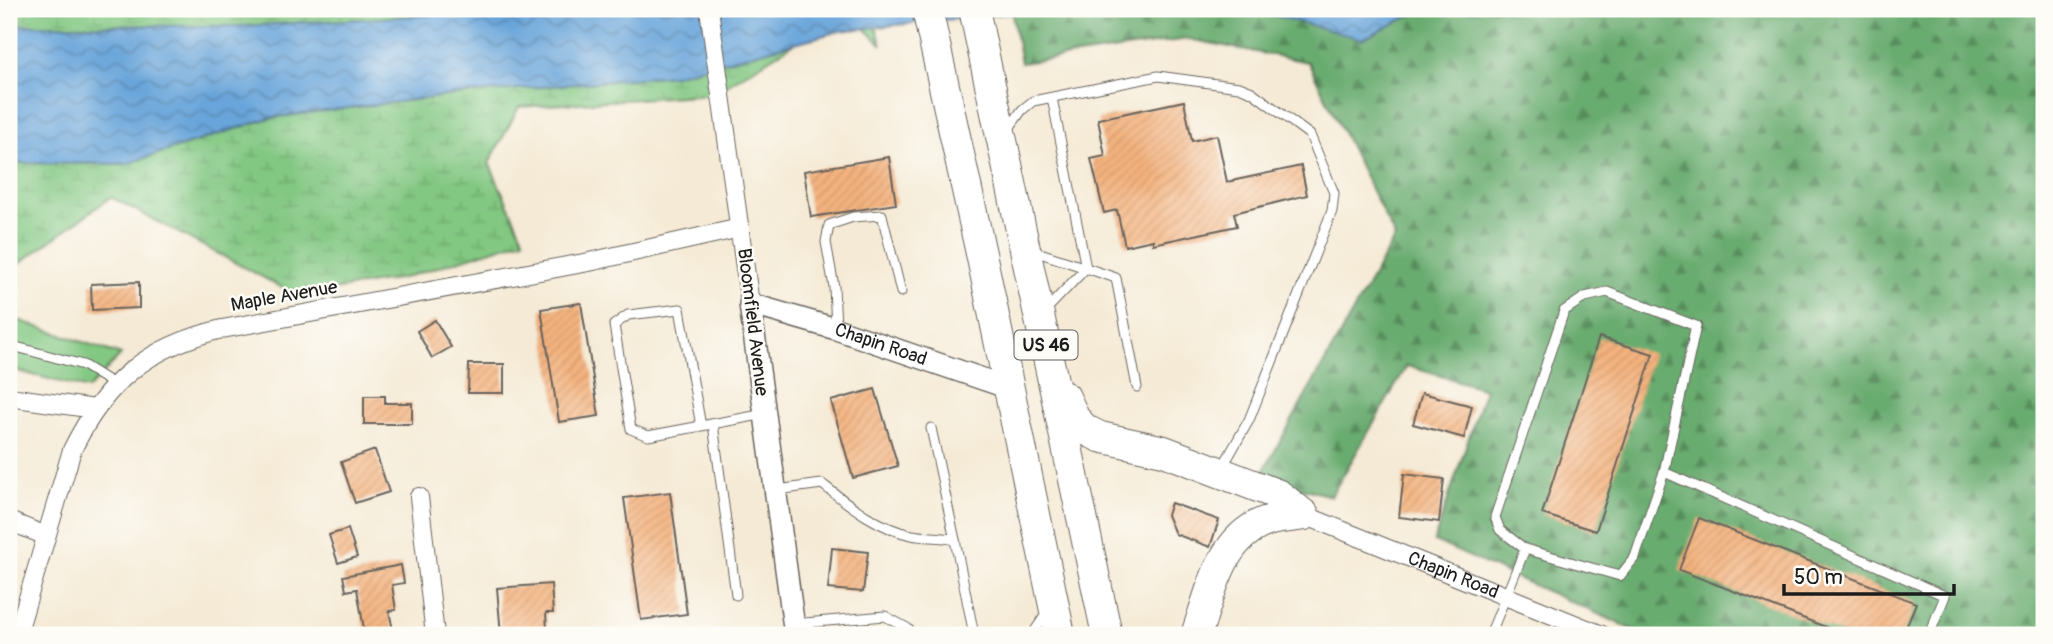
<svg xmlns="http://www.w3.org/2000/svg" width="2053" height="644" font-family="Pangolin,sans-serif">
  <defs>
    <pattern id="forest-firs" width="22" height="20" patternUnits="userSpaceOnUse" patternTransform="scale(1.75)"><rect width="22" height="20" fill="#69ac70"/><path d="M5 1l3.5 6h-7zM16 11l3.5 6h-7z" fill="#568b5b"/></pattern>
    <pattern id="wetland-marsh" width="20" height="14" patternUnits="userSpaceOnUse" patternTransform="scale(1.75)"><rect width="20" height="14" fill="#82c782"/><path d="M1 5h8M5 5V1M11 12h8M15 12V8" fill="none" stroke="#70aa70"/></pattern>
    <pattern id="water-waves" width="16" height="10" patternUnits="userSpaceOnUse" patternTransform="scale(1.75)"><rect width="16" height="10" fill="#69a5da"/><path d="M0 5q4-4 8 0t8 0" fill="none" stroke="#5686b0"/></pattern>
    <pattern id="building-hatch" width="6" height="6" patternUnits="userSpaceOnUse" patternTransform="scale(1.75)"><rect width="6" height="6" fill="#f4b37f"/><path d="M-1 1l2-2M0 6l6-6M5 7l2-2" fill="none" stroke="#d1996d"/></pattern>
  </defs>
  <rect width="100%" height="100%" fill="#fdfcf7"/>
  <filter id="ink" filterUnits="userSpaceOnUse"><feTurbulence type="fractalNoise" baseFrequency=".0143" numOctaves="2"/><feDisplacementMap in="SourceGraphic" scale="14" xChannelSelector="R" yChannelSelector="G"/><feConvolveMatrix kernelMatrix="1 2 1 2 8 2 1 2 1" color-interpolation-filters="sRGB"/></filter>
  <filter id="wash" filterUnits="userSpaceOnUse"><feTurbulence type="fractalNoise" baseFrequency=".00686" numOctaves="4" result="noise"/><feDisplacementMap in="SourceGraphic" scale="28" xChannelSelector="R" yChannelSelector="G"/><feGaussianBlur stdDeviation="1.57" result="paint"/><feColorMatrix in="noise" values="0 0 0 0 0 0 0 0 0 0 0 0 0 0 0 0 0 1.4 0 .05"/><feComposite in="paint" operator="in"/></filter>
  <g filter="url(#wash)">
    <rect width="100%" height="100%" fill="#f5ead5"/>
    <!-- green -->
    <path fill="#82c782" stroke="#4f724f" stroke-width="2" d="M9 317 121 355 88 389 9 369Z"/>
    <!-- forest -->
    <path fill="url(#forest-firs)" stroke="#426446" stroke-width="2" d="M1011 9H2044V635H1645L1434 541 1485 389 1407 366 1331 496 1260 477 1395 237 1308 62 1188 39 1021 63Z"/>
    <!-- wetland -->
    <path fill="url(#wetland-marsh)" stroke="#4f724f" stroke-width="2" d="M9 9H870L882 45 847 11 712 94 519 107 489 163 524 240 403 278 298 296 111 197 9 271Z"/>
    <!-- water -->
    <g fill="url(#water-waves)" stroke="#42607b" stroke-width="2">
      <path d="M536 9H1048L840 31 674 75 454 95 270 118 126 164 9 163V25L241 26Z"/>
      <path d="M1250 9H1424L1362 39Z"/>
    </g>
    <g id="blocks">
      <!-- building -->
      <g fill="url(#building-hatch)">
        <path d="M1184 101 1192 141 1217 135 1227 182 1301 166 1307 195 1234 213 1237 226 1153 244V240L1125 246 1117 210 1104 213 1091 159 1105 156 1098 119Z"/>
        <path d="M889 157 896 204 811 217 804 171Z"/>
        <path d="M139 282V308L92 310 91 284Z"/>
        <path d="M581 303 599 416 559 422 541 309Z"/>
        <path d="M435 320 451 347 432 358 417 331Z"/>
        <path d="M1599 337 1653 354 1596 531 1542 514Z"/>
        <path d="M469 364H504V393H468Z"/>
        <path d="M875 389 898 466 853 478 831 401Z"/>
        <path d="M1422 393 1472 406 1464 438 1413 424Z"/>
        <path d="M364 396H385V403H412V424H364Z"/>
        <path d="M375 450 389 492 355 503 341 462Z"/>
        <path d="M1404 474 1444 479 1439 522 1399 517Z"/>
        <path d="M670 492 687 614 641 620 624 498Z"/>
        <path d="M1171 503 1219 520 1210 547 1175 534 1167 515Z"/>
        <path d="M1699 518 1916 603 1903 635H1846L1679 570Z"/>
        <path d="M348 529 357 557 338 563 329 535Z"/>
        <path d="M832 548 868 552 863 592 828 589Z"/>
        <path d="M401 565 404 583 392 585 396 610 389 611 394 635H365L357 589 346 591 343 576Z"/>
        <path d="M551 584 553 613H546L547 629 531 631V635H501L497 588Z"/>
      </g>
    </g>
  </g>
  <g filter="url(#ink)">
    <use href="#blocks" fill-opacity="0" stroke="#68645d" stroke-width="2"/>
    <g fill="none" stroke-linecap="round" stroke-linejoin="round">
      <defs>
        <g id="service">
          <path d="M1052 98 1086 268 1116 278 1137 387"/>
          <path d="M1007 131 1022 110 1033 101 1158 76 1239 87 1252 92 1310 135 1334 193 1332 211 1249 420 1222 468"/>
          <path d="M1031 250 1086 268 1045 311"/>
          <path d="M836 327 834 287 826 242 829 225 853 217 882 215 901 292"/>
          <path d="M9 345 83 365 115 385"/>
          <path d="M713 424 736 595"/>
          <path d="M701 426 680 309 628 315 614 325 631 429 648 436 765 414"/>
          <path d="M931 428 955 540"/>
          <path d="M777 490 822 484C848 504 879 529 912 535 926 538 940 536 955 540L974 635"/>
          <path d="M1525 549 1620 576 1635 557 1664 472"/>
          <path d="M793 624 885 616 907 628 914 635"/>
          <path d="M1032 635 1049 610"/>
          <path d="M1490 635 1525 549 1500 530 1495 517 1564 311 1585 297 1607 292 1696 326 1664 472 1945 596 1929 635"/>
        </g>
        <g id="minor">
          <path d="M709 9 750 304"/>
          <path d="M9 397 95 409"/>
          <path d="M419 497 435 635"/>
          <path id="s1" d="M1304 515 1602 635"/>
          <path d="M9 521 46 536"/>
          <path d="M17 635 72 450C106 381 147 347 222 329L589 262 740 228"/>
        </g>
        <g id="tertiary">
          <path id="s2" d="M795 635 750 304 836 329 1009 388"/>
        </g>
        <g id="trunk">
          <path d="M927 9 982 258 1060 635"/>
          <path d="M974 9 1107 635"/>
          <path d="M1065 397 1075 419 1086 430 1100 437 1164 451 1279 495 1304 515"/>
          <path d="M1196 635C1211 593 1221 533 1271 520 1281 517 1293 517 1304 515"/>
        </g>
      </defs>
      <!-- service casing -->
      <use href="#service" stroke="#68645d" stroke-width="11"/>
      <!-- minor casing -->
      <use href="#minor" stroke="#68645d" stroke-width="20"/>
      <!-- tertiary casing -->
      <use href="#tertiary" stroke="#68645d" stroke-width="24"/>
      <!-- trunk casing -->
      <use href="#trunk" stroke="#68645d" stroke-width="32"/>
      <!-- service -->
      <use href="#service" stroke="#fff" stroke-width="9"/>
      <!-- minor -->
      <use href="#minor" stroke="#fff" stroke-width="18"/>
      <!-- tertiary -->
      <use href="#tertiary" stroke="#fff" stroke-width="21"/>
      <!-- trunk -->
      <use href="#trunk" stroke="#fff" stroke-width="30"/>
    </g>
  </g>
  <g text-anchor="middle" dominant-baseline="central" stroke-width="5" stroke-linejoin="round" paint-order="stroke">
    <!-- shield labels -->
    <rect fill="#fdfcf7" stroke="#605f5e" stroke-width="2" x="1014.5" y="330.5" width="63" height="29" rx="5"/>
    <g font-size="18" font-weight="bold" fill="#1c1c1c">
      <text x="1046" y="345">US 46</text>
    </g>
    <!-- street labels -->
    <g font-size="19" fill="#1c1c1c" stroke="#fdfcf7">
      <text transform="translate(284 296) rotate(-10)">Maple Avenue</text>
      <text transform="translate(753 322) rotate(83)">Bloomfield Avenue</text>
      <text stroke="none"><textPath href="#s2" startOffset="471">Chapin Road</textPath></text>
      <text stroke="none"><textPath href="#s1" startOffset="161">Chapin Road</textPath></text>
    </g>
  </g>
  <!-- margin -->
  <rect width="2053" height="644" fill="none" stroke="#fdfcf7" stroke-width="35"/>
  <!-- scale -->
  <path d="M1784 584v10h170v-10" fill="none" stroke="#1c1c1c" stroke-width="3.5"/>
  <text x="1794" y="584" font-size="21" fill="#1c1c1c" stroke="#fdfcf7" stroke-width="5" paint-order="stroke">50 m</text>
</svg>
